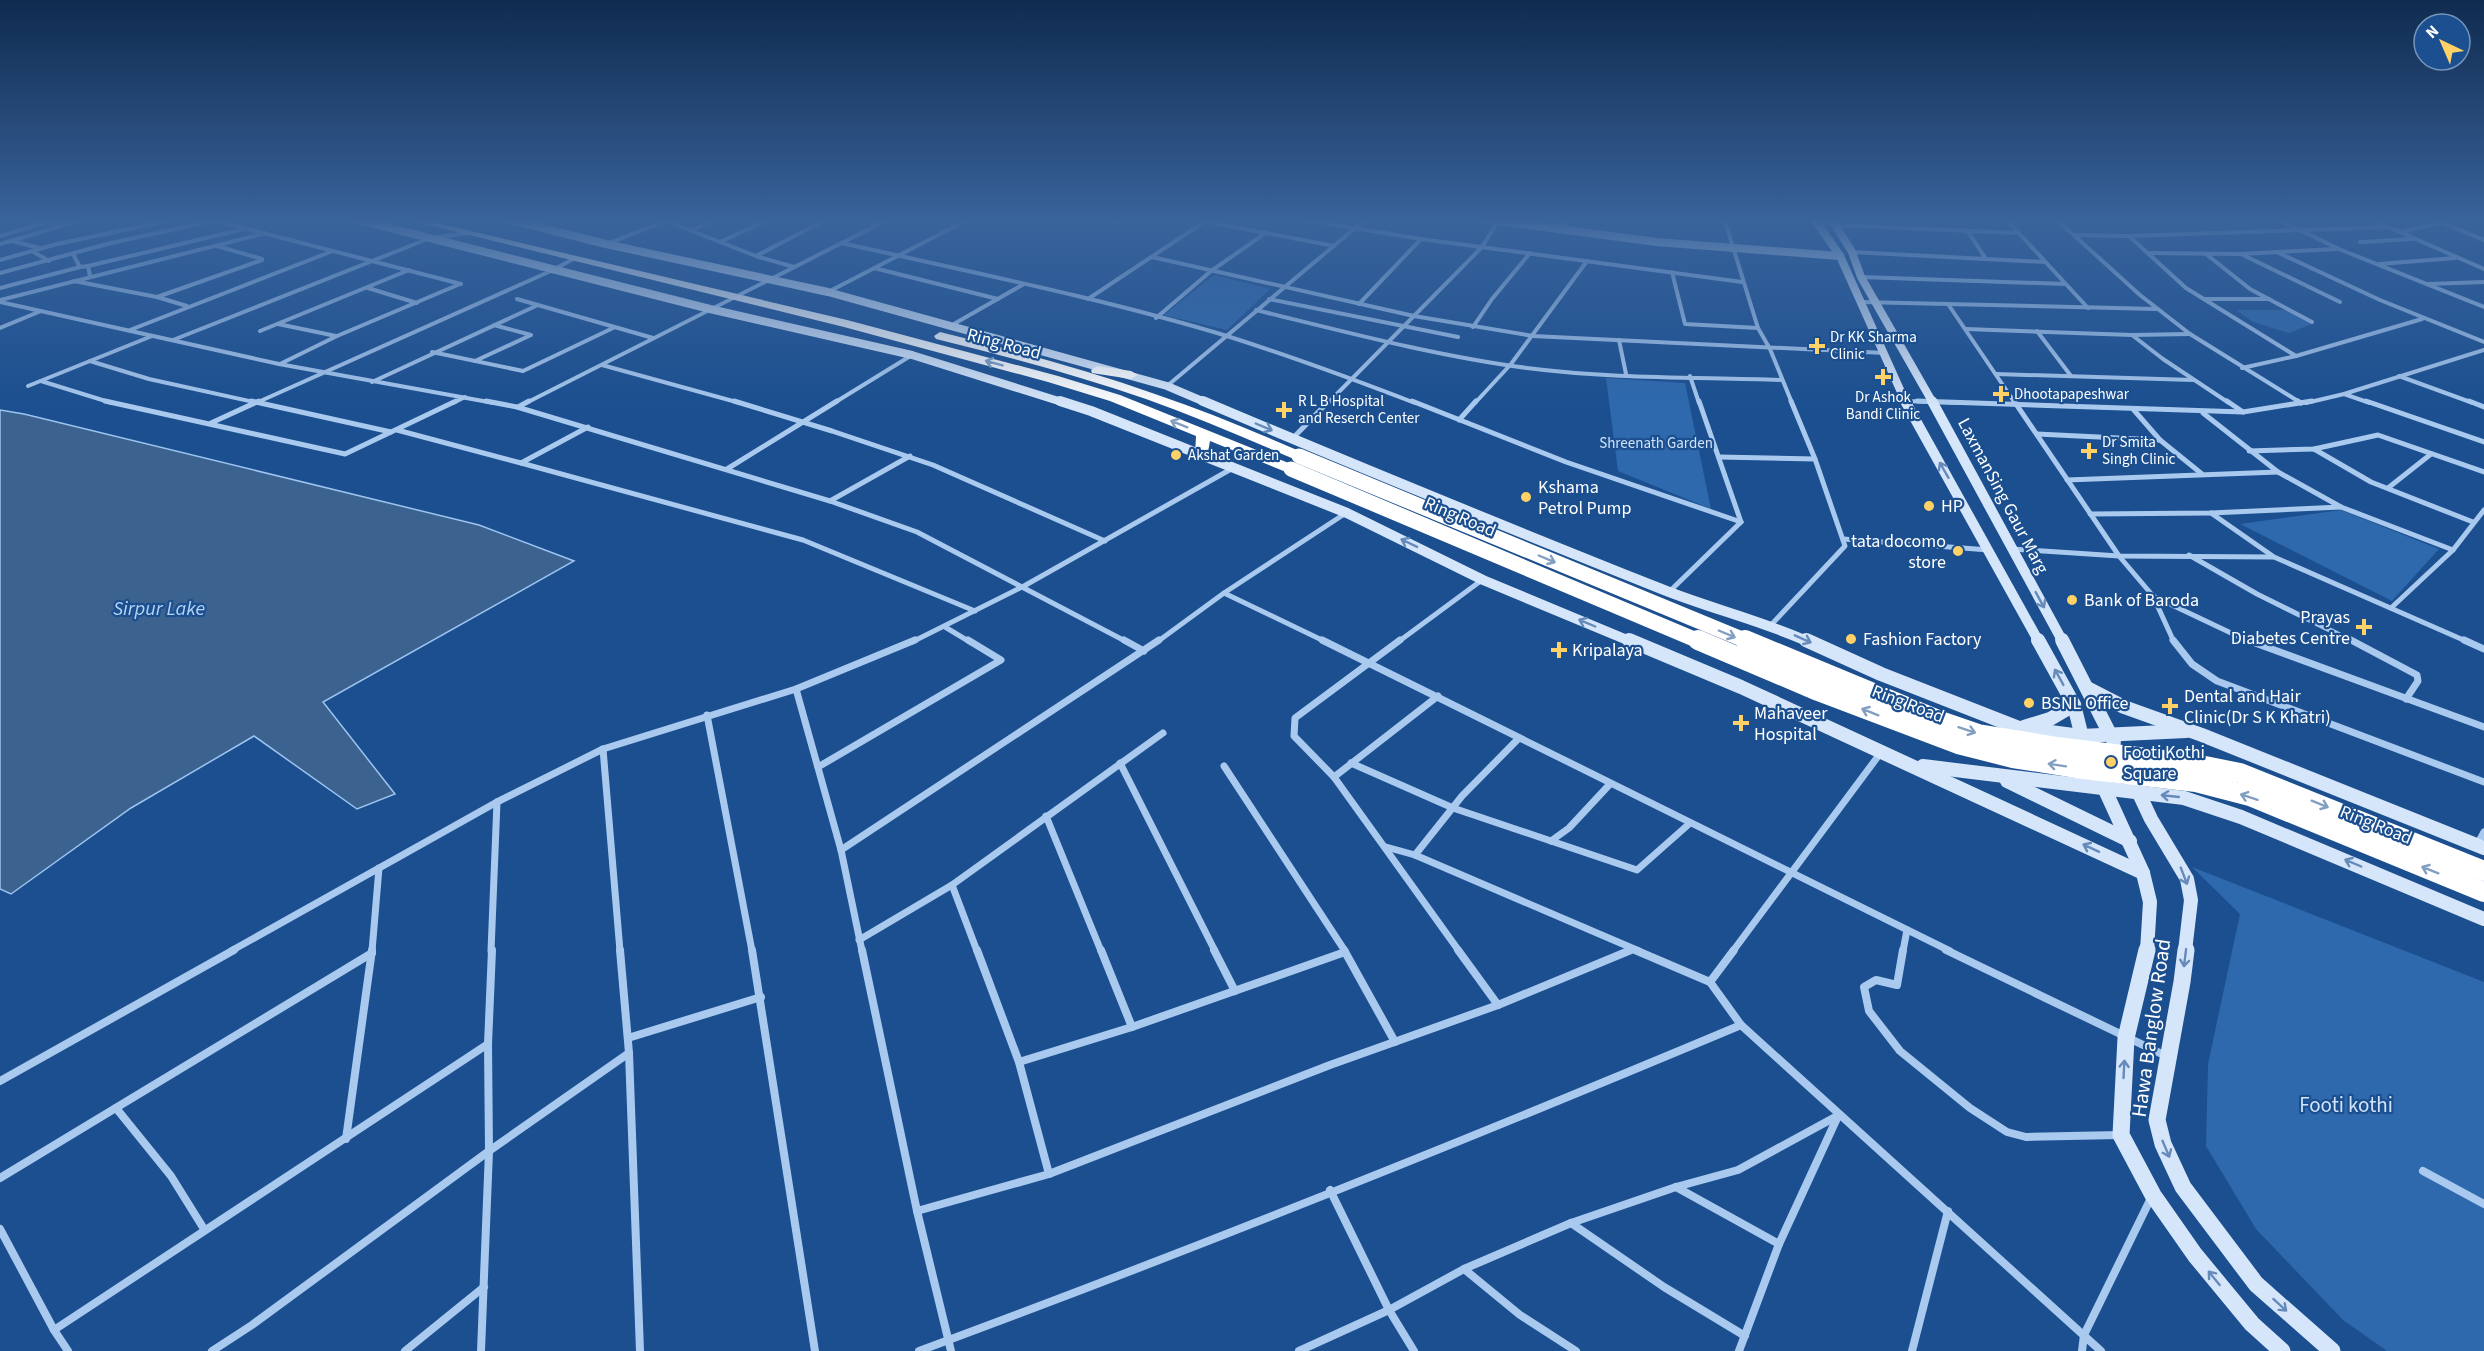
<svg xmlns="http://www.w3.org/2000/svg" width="2484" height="1351" font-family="'Source Sans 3',sans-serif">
  <rect width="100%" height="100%" fill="#1b4f8f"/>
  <!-- green -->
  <g fill="#2e69ad">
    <path d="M1214 275 1270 289 1227 330 1164 315Z"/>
    <path d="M2236 310H2287L2314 323 2289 333 2253 322Z"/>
    <path d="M1606 378 1685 383 1711 509 1618 471Z"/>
    <path d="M2341 510 2439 549 2392 601 2240 524Z"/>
    <path d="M2192 867 2484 982V1351H2387L2343 1320 2256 1229 2206 1146 2208 1064 2240 914Z"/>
  </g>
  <!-- water -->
  <path fill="#3c6290" stroke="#9cc4f0" stroke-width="1.5" d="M0 410 24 414 479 525 574 561 323 702 395 794 357 809 254 736 131 808 11 894 0 889Z"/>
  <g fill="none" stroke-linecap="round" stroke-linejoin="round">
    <!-- street-far3 -->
    <g stroke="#a9c9ee" stroke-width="4">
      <path d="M24 218 61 225"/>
      <path d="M659 218 756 256 794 267"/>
      <path d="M1187 218 1334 246"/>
      <path d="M1294 218 1421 239 1742 282"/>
      <path d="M1706 218 1725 220"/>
      <path d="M1724 218 1758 328 1770 349 1792 403"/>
      <path d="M2005 218 2088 308"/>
      <path d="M2055 218 2140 295 2190 334 2301 403"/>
      <path d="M2275 218 2339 249 2484 307"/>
      <path d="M2368 218 2484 269"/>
      <path d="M213 220 461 284"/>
      <path d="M1116 223 1124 218"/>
      <path d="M2443 223 2484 240"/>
      <path d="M1836 225 2019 233"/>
      <path d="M692 230 719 218"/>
      <path d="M1561 230 1570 218"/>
      <path d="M1967 230 1986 259"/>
      <path d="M2401 232 2459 218"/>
      <path d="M2074 235 2129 236 2388 227"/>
      <path d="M0 236 47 222"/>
      <path d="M2129 236 2186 288 2296 356"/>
      <path d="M12 241 40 248"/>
      <path d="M720 242 772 218"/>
      <path d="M2360 242 2413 239"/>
      <path d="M842 243C970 272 1101 298 1227 336 1290 356 1353 379 1415 403"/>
      <path d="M0 244 88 218"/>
      <path d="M607 244 673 218"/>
      <path d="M217 246 262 259"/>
      <path d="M32 251 49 261"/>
      <path d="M1852 252 2045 262"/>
      <path d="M2148 253 2240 254 2336 249"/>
      <path d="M2279 253 2380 300 2484 342"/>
      <path d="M73 254 80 267 88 266 90 276"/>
      <path d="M2206 254 2250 289 2312 322"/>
      <path d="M2243 255 2340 302"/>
      <path d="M756 256 829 218"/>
      <path d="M1152 257 1414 316 1533 336 1885 353"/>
      <path d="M0 260 57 244 182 218"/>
      <path d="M2379 264 2455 258"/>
      <path d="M88 266 244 229"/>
      <path d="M874 268 998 299"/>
      <path d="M1672 272 1685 324 1758 328"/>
      <path d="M0 273 111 243 226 218"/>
      <path d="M1861 277 2065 284"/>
      <path d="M74 281 157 297 187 306"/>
      <path d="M2427 284 2484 282"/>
      <path d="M0 288 80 267"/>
      <path d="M368 288 417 303"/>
      <path d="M828 292 971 218"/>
      <path d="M157 297 262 260"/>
      <path d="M517 299 653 338"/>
      <path d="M1088 299 1204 222"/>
      <path d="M1269 299 1458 337"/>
      <path d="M2204 299H2269"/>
      <path d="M0 300 266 233"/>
      <path d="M0 302 279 364 494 403"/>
      <path d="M1861 302 2157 309"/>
      <path d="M1359 304 1421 239"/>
      <path d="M1948 304 2015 403"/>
      <path d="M1256 310C1346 332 1436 356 1527 368 1612 379 1697 377 1782 380"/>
      <path d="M1156 318 1211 271 1267 232"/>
      <path d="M278 324 336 336"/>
      <path d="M952 325 1024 284"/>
      <path d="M1473 327 1492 299 1530 253"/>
      <path d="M0 328 41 311"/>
      <path d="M1966 329 2132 335 2190 334"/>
      <path d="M130 330 330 252"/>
      <path d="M260 331 409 270"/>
      <path d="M2037 331 2071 376"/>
      <path d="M2132 335 2163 359 2229 403"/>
      <path d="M173 340 430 238 469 233"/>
      <path d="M1619 340 1626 374"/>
      <path d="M432 352 523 371 613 328"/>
      <path d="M90 361 149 379 258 403"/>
      <path d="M475 361 531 335 494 325"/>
      <path d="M280 364 337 336 460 284"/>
      <path d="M602 365 740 403"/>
      <path d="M2242 368 2296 356 2422 319"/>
      <path d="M1996 374 2193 380"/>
      <path d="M1690 376 1699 403"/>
      <path d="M2399 376 2473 403"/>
      <path d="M41 381 112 403"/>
      <path d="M372 382 538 305"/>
      <path d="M28 386 152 336"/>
      <path d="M1167 386 1367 218"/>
      <path d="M2344 394 2370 403"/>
      <path d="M1905 401 1963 403"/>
      <path d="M256 403 553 270 575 258"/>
      <path d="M453 403 465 397"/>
      <path d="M526 403 891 218"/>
      <path d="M834 403 912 355"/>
      <path d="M1328 403 1482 247 1500 218"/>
      <path d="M1475 403 1511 364 1587 261"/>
      <path d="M2306 403 2344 394 2484 350"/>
    </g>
    <!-- street-far2 -->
    <g stroke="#a9c9ee" stroke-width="5">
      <path d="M105 401 345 454 456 401"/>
      <path d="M251 401 391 432"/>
      <path d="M486 401 517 407 830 501 917 532 1127 642"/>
      <path d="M734 401 832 431 933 465 1105 541"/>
      <path d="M1412 401 1566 462 1741 522"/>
      <path d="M1699 401 1741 522"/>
      <path d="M1917 401 2243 412 2312 401"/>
      <path d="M2014 401 2119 556 2153 596 2250 642"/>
      <path d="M2227 401 2243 412"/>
      <path d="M2298 401 2301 403"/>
      <path d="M2366 401 2484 442"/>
      <path d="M2469 401 2484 407"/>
      <path d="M518 407 529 401"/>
      <path d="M2133 409 2160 440 2202 474"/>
      <path d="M2203 413 2278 472 2341 507 2453 550"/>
      <path d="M1459 420 1476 401"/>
      <path d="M211 423 259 401"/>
      <path d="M397 430 521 463 588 427"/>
      <path d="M2037 434 2160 440"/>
      <path d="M1292 439 1329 401"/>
      <path d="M2314 449 2371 482 2473 522"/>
      <path d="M2249 451 2314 449 2378 435 2484 472"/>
      <path d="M1719 457 1815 459"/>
      <path d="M521 463 803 540 975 611"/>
      <path d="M727 469 837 401"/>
      <path d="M2067 480 2278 472"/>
      <path d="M2388 488 2431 454"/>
      <path d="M830 501 910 456"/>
      <path d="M2211 513 2274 557 2468 642"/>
      <path d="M2090 514 2211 513 2341 507"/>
      <path d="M1843 539 1989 550"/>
      <path d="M2012 549 2119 556 2273 557"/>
      <path d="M2189 555 2257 594 2354 642"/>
      <path d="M1669 592 1741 522"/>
      <path d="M1224 593 1326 642"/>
      <path d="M2153 596 2174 642"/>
      <path d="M2391 608 2453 550 2484 510"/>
      <path d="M1771 625 1845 546 1815 459 1791 401"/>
      <path d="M945 627 970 642"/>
      <path d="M912 642 1024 586 1233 468"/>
      <path d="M1157 642 1224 593 1346 513"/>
      <path d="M1398 642 1482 580"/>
    </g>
    <!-- street-far1 -->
    <g stroke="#a9c9ee" stroke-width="7">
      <path d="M1124 640 1144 651"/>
      <path d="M1322 640 1950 951"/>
      <path d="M1400 640 1295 718 1294 736 1334 777 1459 951"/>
      <path d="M2173 640 2192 664 2217 681 2484 782"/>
      <path d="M2247 640 2484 727"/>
      <path d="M2351 640 2417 675 2418 681 2406 699"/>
      <path d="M2464 640 2484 649"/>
      <path d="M796 689 841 850 862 951"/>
      <path d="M707 715 752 951"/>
      <path d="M603 749 620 951"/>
      <path d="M1120 763 1215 951"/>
      <path d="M1351 763 1453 808 1637 870 1689 824"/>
      <path d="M1224 766 1345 951"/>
      <path d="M818 767 1001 660 968 640"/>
      <path d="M1334 777 1438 696"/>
      <path d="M1046 816 1101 951"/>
      <path d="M1551 841 1569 828 1610 784"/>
      <path d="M2477 845 2484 832"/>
      <path d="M1386 847 1415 855 1639 951"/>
      <path d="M841 850 1159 640"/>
      <path d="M1415 855 1462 796 1519 738"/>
      <path d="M952 885 977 951"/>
      <path d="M859 940 952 885 1163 733"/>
      <path d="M231 951 497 802 603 749 796 689 915 640"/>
      <path d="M372 951 379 868"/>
      <path d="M491 951 497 802"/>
      <path d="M1628 951 1633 949"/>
      <path d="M1733 951 1882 751"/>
      <path d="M1903 951 1907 930"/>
    </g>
    <!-- street -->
    <g stroke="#a9c9ee" stroke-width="8">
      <path d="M620 950 629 1053 640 1351"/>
      <path d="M752 950 815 1351"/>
      <path d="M862 950 917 1211 951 1351"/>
      <path d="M977 950 1019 1062 1049 1174"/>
      <path d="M1101 950 1132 1027"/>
      <path d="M1214 950 1235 991"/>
      <path d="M1344 950 1395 1042"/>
      <path d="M1458 950 1498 1005"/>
      <path d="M1635 950 1710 982 1741 1025 2101 1351"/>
      <path d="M1903 950 1897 985 1876 980 1864 987 1869 1011 1900 1051 1970 1108 2007 1132 2026 1137 2120 1135"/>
      <path d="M1946 950 2166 1056"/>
      <path d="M1710 982 1734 950"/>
      <path d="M628 1038 761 997"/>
      <path d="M1019 1062 1132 1027 1345 952"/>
      <path d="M0 1081 234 950"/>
      <path d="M116 1108 171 1176 204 1229"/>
      <path d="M346 1139 372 950"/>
      <path d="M2423 1171 2484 1204"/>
      <path d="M0 1178 372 953"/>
      <path d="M1676 1187 1779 1244"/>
      <path d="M1330 1190 1389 1310 1414 1351"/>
      <path d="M917 1211 1049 1174 1330 1065 1498 1005 1631 950"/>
      <path d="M1571 1223 1664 1287 1745 1336"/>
      <path d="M0 1229 54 1330 68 1351"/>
      <path d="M1464 1269 1520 1315 1576 1351"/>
      <path d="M54 1330 488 1044"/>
      <path d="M212 1351 252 1325 489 1151 629 1053"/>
      <path d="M405 1351 484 1287"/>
      <path d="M481 1351 489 1151 488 1044 492 950"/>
      <path d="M919 1351C1195 1249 1469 1139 1741 1025"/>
      <path d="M1299 1351 1389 1310 1464 1269 1571 1223 1676 1187 1738 1170 1839 1115"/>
      <path d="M1739 1351 1779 1244 1838 1116"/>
      <path d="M1912 1351 1948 1211"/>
      <path d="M2082 1351 2084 1335 2151 1198"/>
    </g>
    <!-- secondary-far3 -->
    <g stroke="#d6e6fa" stroke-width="8">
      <path d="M351 218 710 309 912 355 1065 403"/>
      <path d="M504 218 606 244 828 292 1167 386 1207 403"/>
      <path d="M1476 218 1657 242 1840 256"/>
      <path d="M1814 218 1840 256 1906 403"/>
      <path d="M1831 218 1852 252 1861 277 1933 403"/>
    </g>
    <!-- secondary-far2 -->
    <g stroke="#d6e6fa" stroke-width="10">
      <path d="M1060 401 1091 411 1347 513 1483 580 1632 642"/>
      <path d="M1203 401C1354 465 1506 527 1659 588 1708 608 1760 620 1809 642"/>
      <path d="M1905 401 2039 642"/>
      <path d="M1932 401 2063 642"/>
    </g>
    <!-- secondary-far1 -->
    <g stroke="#d6e6fa" stroke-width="14">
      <path d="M1629 640 1741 687 2143 873"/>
      <path d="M1806 640 1881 674 2019 728 2081 736 2186 731"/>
      <path d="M2038 640 2074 705 2083 741"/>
      <path d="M2062 640 2114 742"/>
      <path d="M2089 689 2124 707 2202 735 2484 848"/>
      <path d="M2024 727 2050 719 2074 705"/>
      <path d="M1923 766 2184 798 2241 817 2484 919"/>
      <path d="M2095 768 2143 873 2150 902 2147 951"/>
      <path d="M2128 770 2151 819 2187 879 2191 900 2185 951"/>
      <path d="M2007 781 2130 841"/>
    </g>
    <!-- secondary -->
    <g stroke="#d6e6fa" stroke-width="17">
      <path d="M2147 950 2126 1038 2121 1135 2153 1195 2195 1255 2252 1324 2282 1351"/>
      <path d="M2186 950 2182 982 2157 1120 2163 1144 2183 1187 2256 1284 2332 1351"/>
    </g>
    <!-- highway -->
    <g fill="#fff" fill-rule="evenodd">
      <path d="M400 218H416L847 320 1058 376 1120 395 1296 466 1298 469 1296 472H1286L1210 441 1207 458H1197L1195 455 1196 436 1110 401 1048 382 844 327Z"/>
      <path d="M940 332C1013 350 1085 369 1155 394 1206 411 1255 432 1304 453L1306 456 1304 459H1294C1245 438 1196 417 1146 399 1077 375 1006 356 936 339L934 336Z"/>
      <path d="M1097 366 1131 371 1138 375 1131 379 1092 373 1091 370Z"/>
    </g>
    <!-- highway-bridge-far1 -->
    <g stroke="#fff" stroke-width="15">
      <path d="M1299 456 1749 642"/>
      <path d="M1291 469 1701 642"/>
    </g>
    <!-- highway-bridge -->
    <g stroke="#fff" stroke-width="20">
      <path d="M1698 640 1818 691 1958 744 2013 758 2083 769 2196 782 2250 796 2484 892"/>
      <path d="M1745 640 1943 722 1978 734 2057 747 2195 764 2240 773 2484 871"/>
    </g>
  </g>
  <!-- one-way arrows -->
  <defs><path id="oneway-shaft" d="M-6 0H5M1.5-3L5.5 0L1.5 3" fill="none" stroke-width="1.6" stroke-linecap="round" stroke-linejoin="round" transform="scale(1.5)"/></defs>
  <g stroke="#829ec1">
    <use href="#oneway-shaft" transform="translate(994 363) rotate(-165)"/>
    <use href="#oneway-shaft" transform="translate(1179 424) rotate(-158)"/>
    <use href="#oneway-shaft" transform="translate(1547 559) rotate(23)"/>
    <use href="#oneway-shaft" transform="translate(1727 634) rotate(23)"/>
    <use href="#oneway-shaft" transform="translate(1870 712) rotate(-158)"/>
    <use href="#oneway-shaft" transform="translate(1967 730) rotate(18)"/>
    <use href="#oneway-shaft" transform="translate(2057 765) rotate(-171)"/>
    <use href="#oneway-shaft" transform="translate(2249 797) rotate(-162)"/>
    <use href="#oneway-shaft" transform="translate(2320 804) rotate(22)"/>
    <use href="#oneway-shaft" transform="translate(2430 870) rotate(-158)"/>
  </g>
  <g stroke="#668bba">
    <use href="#oneway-shaft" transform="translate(1264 427) rotate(23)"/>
    <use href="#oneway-shaft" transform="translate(1944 470) rotate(-120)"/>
    <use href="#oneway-shaft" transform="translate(1409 543) rotate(-154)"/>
    <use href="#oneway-shaft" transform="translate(2040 600) rotate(61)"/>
    <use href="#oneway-shaft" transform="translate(1587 623) rotate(-157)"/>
    <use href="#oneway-shaft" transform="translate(1803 639) rotate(24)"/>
    <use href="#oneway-shaft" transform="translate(2059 677) rotate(-119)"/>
    <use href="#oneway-shaft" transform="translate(2170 796) rotate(-174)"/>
    <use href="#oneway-shaft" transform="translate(2091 848) rotate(-155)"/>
    <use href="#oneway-shaft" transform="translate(2353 863) rotate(-157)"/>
    <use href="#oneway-shaft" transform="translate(2184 876) rotate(69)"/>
    <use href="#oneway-shaft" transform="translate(2185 958) rotate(97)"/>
    <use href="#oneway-shaft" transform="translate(2124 1069) rotate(-87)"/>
    <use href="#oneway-shaft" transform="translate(2166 1149) rotate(67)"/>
    <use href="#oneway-shaft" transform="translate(2214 1278) rotate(-129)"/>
    <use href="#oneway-shaft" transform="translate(2280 1305) rotate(42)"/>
  </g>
  <!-- sky -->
  <linearGradient id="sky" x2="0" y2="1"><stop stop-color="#0f2b4f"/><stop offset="0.54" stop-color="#39639b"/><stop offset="1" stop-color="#39639b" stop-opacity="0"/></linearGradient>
  <rect width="2484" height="407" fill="url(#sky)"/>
  <!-- markers -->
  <g fill="#ffd166" stroke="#1b4f8f" stroke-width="2">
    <path d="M1814 337h6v6h6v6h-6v6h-6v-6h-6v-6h6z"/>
    <path d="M1880 368h6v6h6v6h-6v6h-6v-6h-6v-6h6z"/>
    <path d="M1998 385h6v6h6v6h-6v6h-6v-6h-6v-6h6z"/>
    <path d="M1281 401h6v6h6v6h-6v6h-6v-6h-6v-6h6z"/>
    <path d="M2086 442h6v6h6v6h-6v6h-6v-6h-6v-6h6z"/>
    <circle cx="1176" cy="455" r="6"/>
    <circle cx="1526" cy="497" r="6"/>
    <circle cx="1929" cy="506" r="6"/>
    <circle cx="1958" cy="551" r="6"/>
    <circle cx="2072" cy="600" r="6"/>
    <path d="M2361 618h6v6h6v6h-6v6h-6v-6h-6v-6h6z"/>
    <circle cx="1851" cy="639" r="6"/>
    <path d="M1556 641h6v6h6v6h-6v6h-6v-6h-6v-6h6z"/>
    <circle cx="2029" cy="703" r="6"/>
    <path d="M2167 697h6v6h6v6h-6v6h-6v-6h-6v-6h6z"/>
    <path d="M1738 714h6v6h6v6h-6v6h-6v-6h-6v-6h6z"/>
    <circle cx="2111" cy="762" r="6"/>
  </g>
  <g text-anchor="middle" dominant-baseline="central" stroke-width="4.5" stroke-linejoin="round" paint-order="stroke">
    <!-- far-poi labels -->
    <g font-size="15" fill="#fff" stroke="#1b4f8f" text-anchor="start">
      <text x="1830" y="337">Dr KK Sharma<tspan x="1830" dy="17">Clinic</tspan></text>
      <text x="2014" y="394">Dhootapapeshwar</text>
      <text x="1883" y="397" text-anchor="middle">Dr Ashok<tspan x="1883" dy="17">Bandi Clinic</tspan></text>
      <text x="1298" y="401">R L B Hospital<tspan x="1298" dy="17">and Reserch Center</tspan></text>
      <text x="2102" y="442">Dr Smita<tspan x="2102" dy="17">Singh Clinic</tspan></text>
      <text x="1188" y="455">Akshat Garden</text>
    </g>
    <!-- far-park labels -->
    <g font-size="15" fill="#cfe3fa" stroke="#1b4f8f">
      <text x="1656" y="443">Shreenath Garden</text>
    </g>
    <!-- street labels -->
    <g font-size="18" fill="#fff" stroke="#1b4f8f">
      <text transform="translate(1004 344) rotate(15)">Ring Road</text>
      <text transform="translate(2003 496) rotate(62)">LaxmanSing Gaur Marg</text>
      <text transform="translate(1460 517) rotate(23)">Ring Road</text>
      <text transform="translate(1908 704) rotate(21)">Ring Road</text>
      <text transform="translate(2376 825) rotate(22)">Ring Road</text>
    </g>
    <!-- poi labels -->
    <g font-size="18" fill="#fff" stroke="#1b4f8f" text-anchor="start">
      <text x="1538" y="487">Kshama<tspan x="1538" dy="21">Petrol Pump</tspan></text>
      <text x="1941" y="506">HP</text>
      <text x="1946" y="541" text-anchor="end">tata docomo<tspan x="1946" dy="21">store</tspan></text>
      <text x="2084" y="600">Bank of Baroda</text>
      <text x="2350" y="617" text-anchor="end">Prayas<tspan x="2350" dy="21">Diabetes Centre</tspan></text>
      <text x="1863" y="639">Fashion Factory</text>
      <text x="1572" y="650">Kripalaya</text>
      <text x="2184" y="696">Dental and Hair<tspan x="2184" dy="21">Clinic(Dr S K Khatri)</tspan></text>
      <text x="2041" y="703">BSNL Office</text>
      <text x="1754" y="713">Mahaveer<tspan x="1754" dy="21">Hospital</tspan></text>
      <text x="2123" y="752">Footi Kothi<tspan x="2123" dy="21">Square</tspan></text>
    </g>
    <!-- water labels -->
    <g font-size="20" font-style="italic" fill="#b5d3f5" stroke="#1b4f8f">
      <text x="159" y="609">Sirpur Lake</text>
    </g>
    <!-- near-street labels -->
    <g font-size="21" fill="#fff" stroke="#1b4f8f">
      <text transform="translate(2151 1028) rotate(-82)">Hawa Banglow Road</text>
    </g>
    <!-- near-park labels -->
    <g font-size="21" fill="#cfe3fa" stroke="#1b4f8f">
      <text x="2346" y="1105">Footi kothi</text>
    </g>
  </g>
  <!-- north arrow -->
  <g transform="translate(2442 42) rotate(316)"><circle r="28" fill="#1b4f8f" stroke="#7695bc" stroke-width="1.5"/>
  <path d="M0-4.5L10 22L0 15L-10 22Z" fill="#ffd166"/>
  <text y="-9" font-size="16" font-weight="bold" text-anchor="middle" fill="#ffffff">N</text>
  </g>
</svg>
